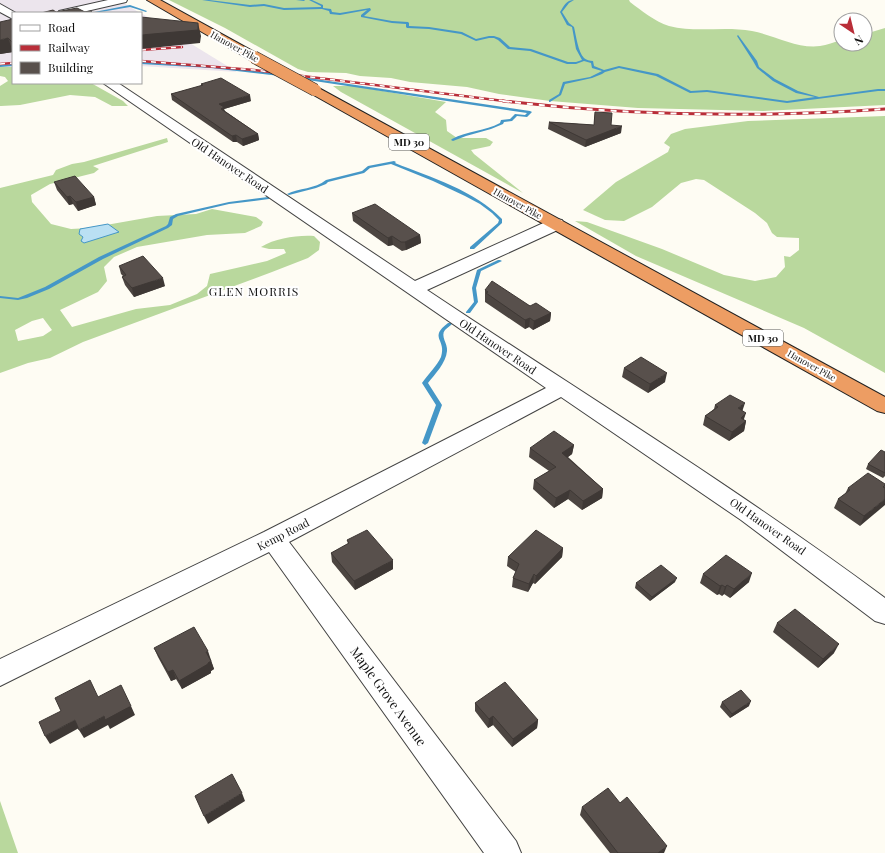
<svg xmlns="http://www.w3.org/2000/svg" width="885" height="853" font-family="'Playfair Display',serif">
  <rect width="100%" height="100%" fill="#fefcf3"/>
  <!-- industrial -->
  <g fill="#ece5ed">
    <path d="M0 0H119L140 13H13V67L0 68Z"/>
    <path d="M141 13 237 72 141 66Z"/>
  </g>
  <!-- forest -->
  <g fill="#b9d89d" fill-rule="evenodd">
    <path d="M169 0H629L630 2C642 11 654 21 669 26 696 33 724 26 752 31 774 35 797 49 820 46 827 45 834 42 841 40V44H865V34L885 28V105L763 111 638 108 550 101 499 94 467 87 410 82 391 78 360 76 346 73 308 72 298 69 225 28Z"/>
    <path d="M0 67H13V83H91L123 101 128 106H112L95 97 70 95 20 105 1 106H0V86L8 81 5 77 0 76Z"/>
    <path d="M333 86H354L446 102 435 112 446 120 447 131 457 138H486L493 142 490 146 471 150 474 154 523 193 341 92Z"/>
    <path d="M885 116V373L804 328 636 256 575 221 587 222 662 249 724 275 755 281 776 277 785 267 784 256 790 257 799 250V238L777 237 772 233 767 223 755 213 704 180 696 179 681 183 652 207 624 221 605 220 583 210 616 182 668 152 670 147 664 143 671 134 685 129 748 121Z"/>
    <path d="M167 138 168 142 93 166 99 169 94 173 50 184 31 195 32 202 51 224 71 229 89 228 157 216 196 214 212 209 256 217 263 222 261 226 245 233 207 235 137 247 114 257 104 267 107 281 98 292 60 310 72 327 136 309 170 305 197 294 207 286 210 274 267 261 286 253 284 249H269L261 247C276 238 297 235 314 236L320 242 319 250 308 258 272 272 83 342 50 358 28 363 0 373V188L53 175 56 170 72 164 84 162ZM43 318 52 330 43 336 18 341 15 330 32 321Z"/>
    <path d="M0 801 18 853H0Z"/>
  </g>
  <!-- water -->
  <path fill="#bae0f3" stroke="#4597c7" d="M108 224 119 232 84 243 81 241 83 237 79 234 80 229Z"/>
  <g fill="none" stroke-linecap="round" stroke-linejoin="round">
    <!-- stream -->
    <g fill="#4597c7" fill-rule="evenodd">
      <path d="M202 0H209L250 5 264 4 284 8 321 7V6L309 0H312L323 5V8L331 9 332 12 340 13 370 8 371 10 364 16 392 21 408 22 409 23V26L429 27 462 32 476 39 489 36H494L500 38 510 47 531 49 568 62H576L582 60 576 49 572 27 567 25 560 12C564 6 566 0 574 0L569 3 562 12 569 23 574 27C576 35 578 52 584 58 586 60 590 61 593 61L594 66 604 70 619 66 658 74 691 91 707 90 787 101 815 97 796 93 773 81 757 68 753 61 737 36 738 35 757 61 759 67 775 79 798 91 819 97 878 89H885V91H878L787 103 707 92 690 93 656 76 619 68 605 72 602 74 592 78 565 84 561 95 550 102H549V100L559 94 563 82 590 77 602 71 592 68 591 63 584 61 576 64H567L530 51 508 49 498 40 494 38H489L476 41 461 34 429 29 407 28 406 27V24L392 23 361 17V15L367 10 340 15 330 14 329 11 322 9 284 10 264 6 250 7Z"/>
      <path d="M296 0H305L304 1Z"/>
      <path d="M130 5 147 11 146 12 130 7 95 13H89Z"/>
      <path d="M141 62 211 66 280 74 282 75 280 76 211 68 141 64Z"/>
      <path d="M13 64V66L0 67V65Z"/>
      <path d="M302 77 530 111 532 112 527 117 517 116 512 121 504 122 503 124 491 129 466 136 453 141 451 140 452 139C467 131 485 131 500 123L501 120 510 119 515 114 525 115 527 113 301 79 300 78Z"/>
      <path d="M394 161 396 162 395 163C430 177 476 191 502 219V223L474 249H470V247L498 223 499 220 492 213 480 204 465 196 433 181 391 164 370 168 364 173 328 182 326 184 316 188 289 195 287 194C299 188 315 189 326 180L362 171 368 166Z"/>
      <path d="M268 197H269V199L229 204 178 216 173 219 172 225 168 228 103 259 49 289 27 298 18 300 0 298V296L18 298 45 287 99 257 166 226 168 224 170 217 176 214 229 202Z"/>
      <path d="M498 260H500L502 261 481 271 476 288 478 302 470 313H466V312L474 302 472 288 477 270Z"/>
      <path d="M448 323H452V324C450 326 447 328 445 330 440 336 448 344 447 351 446 363 435 374 428 383L442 405 428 443 425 445 422 443 436 405 422 383C428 374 437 366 441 357 447 339 428 338 448 323Z"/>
    </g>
    <defs>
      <g id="minor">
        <path d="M108 0H127L126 2 78 13H58L59 11Z"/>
        <path d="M0 4 16 13H13V19L0 12Z"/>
        <path d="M103 83H118L415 281 550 220 556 219 562 220 564 224 562 228 427 290C580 392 737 488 885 598V624L875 621 741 520 561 397 289 542 516 841 521 853H484L269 552 0 686V659L264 532 546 388Z"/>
      </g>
      <g id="highway">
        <path d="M147 0H160L258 54 260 57 258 60H250Z"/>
        <path d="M315 86 885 397V413L877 411 310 93 309 90 310 87Z"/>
      </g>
    </defs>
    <!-- minor casing -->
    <use href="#minor" stroke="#434343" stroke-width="2"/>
    <!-- highway casing -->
    <use href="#highway" stroke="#212121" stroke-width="2"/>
    <!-- minor -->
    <use href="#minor" fill="#fff" fill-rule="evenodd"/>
    <!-- highway -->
    <use href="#highway" fill="#ed9d63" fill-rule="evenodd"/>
    <defs>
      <g id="rail-far1">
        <path d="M141 50 182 47"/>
        <path d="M141 61 254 70 512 102"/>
        <path d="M0 64 13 63"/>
      </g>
      <path id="rail" d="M503 101C631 116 757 118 885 109"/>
    </defs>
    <!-- rail-far1 casing -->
    <use href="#rail-far1" stroke="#b92e39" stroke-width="2.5"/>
    <!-- rail casing -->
    <use href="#rail" stroke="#b92e39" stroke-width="3"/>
    <!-- rail-far1 -->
    <use href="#rail-far1" stroke="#fff" stroke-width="1.5" stroke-dasharray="5" stroke-linecap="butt"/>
    <!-- rail -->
    <use href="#rail" stroke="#fff" stroke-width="2" stroke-dasharray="6" stroke-linecap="butt"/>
    <defs>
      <path id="highway-bridge" d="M254 57 315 90"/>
    </defs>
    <!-- highway-bridge casing -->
    <use href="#highway-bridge" stroke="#212121" stroke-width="13" stroke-linecap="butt"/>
    <!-- highway-bridge -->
    <use href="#highway-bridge" stroke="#ed9d63" stroke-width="12"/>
  </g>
  <!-- wall -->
  <g fill="#4c4541">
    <path d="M13 19V52L0 54Z"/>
    <path d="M201 84 251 101 224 109 225 111 258 134 259 140 243 146 237 142H233L172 100 171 94 201 86Z"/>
    <path d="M595 112 621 133 585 147 548 129 549 122 594 125Z"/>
    <path d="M54 182 94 197 96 205 78 211 73 204 69 205 57 190Z"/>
    <path d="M352 213 420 235 421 243 406 250 402 251 393 245 388 246 353 221Z"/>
    <path d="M119 266 165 286 134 297 125 285 122 277 123 276 121 274Z"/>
    <path d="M485 290 551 313 550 321 533 330 529 327 525 329 485 302Z"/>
    <path d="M624 368 665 382 648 393 622 377Z"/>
    <path d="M715 405 742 411 744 420 746 421 744 431 729 441 703 425 705 416 714 409Z"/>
    <path d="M574 445 572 454 568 457 603 489 602 498 582 510 568 499 554 508 533 489 534 480 549 471 529 457 530 448Z"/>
    <path d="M885 452V476L883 478 866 469 868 464Z"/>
    <path d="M885 484V488L860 526 834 508 838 499 845 494 848 488Z"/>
    <path d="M347 540 393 569 355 590 332 562 331 553 348 544Z"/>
    <path d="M563 548 562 557 535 584 533 583 528 592 512 587 513 578 516 572 507 566 508 557Z"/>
    <path d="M703 574 749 582 730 598 724 594 722 596 719 594 717 595 700 583Z"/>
    <path d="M675 582 650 601 635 588 636 583Z"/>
    <path d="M777 623 834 653 818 668 773 632Z"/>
    <path d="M154 648 211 660 214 669 211 671V673L182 689 176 679 171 681 158 657Z"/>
    <path d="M722 702 749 706 730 718 720 707Z"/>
    <path d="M475 703 538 720 537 728 512 747 493 725 488 728 475 711Z"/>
    <path d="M620 803 664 853H610L580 815 582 807Z"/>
  </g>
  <!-- shaded-wall -->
  <g fill="#3e3835">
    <path d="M198 23 201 36 200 43 141 49V35Z"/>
    <path d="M8 38 13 52 0 54V40Z"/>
    <path d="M250 95 251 101 224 109 225 113 223 115 219 104Z"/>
    <path d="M622 126 621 133 585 147 586 140Z"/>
    <path d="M258 134 259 140 243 146 242 139Z"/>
    <path d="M236 135 237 142H233L232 136Z"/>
    <path d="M70 196 73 204 69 205 67 197Z"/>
    <path d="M94 197 96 205 78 211 76 202Z"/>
    <path d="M420 235 421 243 406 250 405 242Z"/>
    <path d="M392 236 393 245 388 246V238Z"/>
    <path d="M163 278 165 286 134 297 132 288Z"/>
    <path d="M551 313 550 321 533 330 534 321Z"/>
    <path d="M530 318 529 327 525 329V320Z"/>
    <path d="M667 373 665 382 648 393 650 384Z"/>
    <path d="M745 403 742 412 738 408Z"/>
    <path d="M746 413 743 422 741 418Z"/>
    <path d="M746 421 744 431 729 441 732 432Z"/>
    <path d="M574 445 572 454 561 462 562 453Z"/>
    <path d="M603 489 602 498 582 510 583 501Z"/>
    <path d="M570 490 568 499 554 508 556 498Z"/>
    <path d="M885 499V505L860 526 864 516Z"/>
    <path d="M563 548 562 557 535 584 536 576Z"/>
    <path d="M393 560V569L355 590 354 581Z"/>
    <path d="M752 573 749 582 730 598 734 589Z"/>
    <path d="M534 574 533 583 528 592 529 584Z"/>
    <path d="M677 578 675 582 650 601 652 597Z"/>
    <path d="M722 585 719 594 717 595 720 586Z"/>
    <path d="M727 585 724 594 722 596 725 587Z"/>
    <path d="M839 644 834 653 818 668 823 659Z"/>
    <path d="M208 651 211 660 209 661 206 652Z"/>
    <path d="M211 661 214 669 211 671V673L182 689 179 681Z"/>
    <path d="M173 670 176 679 171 681 168 672Z"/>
    <path d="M751 701 749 706 730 718 732 714Z"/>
    <path d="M131 706 135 715 110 729 108 725 84 738 79 730 104 716Z"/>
    <path d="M493 716V725L488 728 489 719Z"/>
    <path d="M75 720 79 728 50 744 45 736Z"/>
    <path d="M538 720 537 728 512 747 513 739Z"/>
    <path d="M242 793 245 801 208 824 204 816Z"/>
    <path d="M667 846 664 853H658Z"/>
  </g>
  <!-- building -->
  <g fill="#58504c" stroke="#3e3835">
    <path d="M77 8 85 12 91 11 93 13H41L53 10 56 12Z"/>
    <path d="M141 17 198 23V30L141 35Z"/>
    <path d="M13 19V43L8 38 0 40V22Z"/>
    <path d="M221 78 250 95 219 104 224 107 221 109 258 134 242 139 236 135 232 136 171 94 203 85 201 84Z"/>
    <path d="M595 112 612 113 611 125 622 126 586 140 549 122 594 125Z"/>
    <path d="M75 176 94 197 76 202 70 196 67 197 54 182Z"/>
    <path d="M375 204 420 235 405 242H401L392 236 388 238 352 213Z"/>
    <path d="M143 256 163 278 132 288 122 277 126 275 119 266Z"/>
    <path d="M492 281 530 306 536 303 551 313 534 321 530 318 525 320 486 293 488 292 485 290Z"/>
    <path d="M641 357 667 373 650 384 624 368Z"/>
    <path d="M730 395 745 403 738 408 746 413 741 418 746 421 732 432 705 416 718 407 715 405Z"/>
    <path d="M554 431 574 445 562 453 603 489 583 501 570 490 556 498 534 480 556 467 530 448Z"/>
    <path d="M881 450 885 452V473L868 464Z"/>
    <path d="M868 473 885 484V485L883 487 885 488V499L864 516 838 499 850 490 848 488Z"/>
    <path d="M367 530 393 560 354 581 331 553 349 543 347 540Z"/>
    <path d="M536 530 563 548 536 576 534 574 529 584 513 578 519 564 508 557Z"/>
    <path d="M726 555 752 573 734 589 727 585 725 587 722 585 720 586 703 574Z"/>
    <path d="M661 565 677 578 652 597 636 583Z"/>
    <path d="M795 609 839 644 823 659 777 623Z"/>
    <path d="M194 627 208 651 206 652 211 661 208 663V664L179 681 173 670 168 672 154 648Z"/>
    <path d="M90 680 98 697 121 685 131 706 105 720 104 716 79 730 75 720 45 736 39 722 61 711 55 698Z"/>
    <path d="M505 682 538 720 513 739 493 716 489 719 475 703Z"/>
    <path d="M741 690 751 701 732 714 722 702Z"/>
    <path d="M232 774 242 793 204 816 195 796Z"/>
    <path d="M608 788 620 803 627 797 667 846 658 853H618L582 807Z"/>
  </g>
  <g text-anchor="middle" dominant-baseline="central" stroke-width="4" stroke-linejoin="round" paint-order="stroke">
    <!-- far-street labels -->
    <g font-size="9" fill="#101010" stroke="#fff">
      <text transform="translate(235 46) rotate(29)">Hanover Pike</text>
      <text transform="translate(518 203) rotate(29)">Hanover Pike</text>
      <text transform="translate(812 365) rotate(29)">Hanover Pike</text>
    </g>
    <!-- shield labels -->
    <g fill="#fff" stroke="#585858" stroke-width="1">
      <rect x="389" y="134" width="40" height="16" rx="3"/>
      <rect x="743" y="330" width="40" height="16" rx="3"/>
    </g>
    <g font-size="10" font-weight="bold" fill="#101010">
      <text x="409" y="142">MD 30</text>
      <text x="763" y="338">MD 30</text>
    </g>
    <!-- street labels -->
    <g font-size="11" fill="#101010" stroke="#fff">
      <text transform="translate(230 165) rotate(34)">Old Hanover Road</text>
      <text transform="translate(498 346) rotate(34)">Old Hanover Road</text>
      <text transform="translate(768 526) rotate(35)">Old Hanover Road</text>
      <text transform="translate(283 534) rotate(-27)">Kemp Road</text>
    </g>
    <!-- neighbourhood labels -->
    <g font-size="12" letter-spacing="1" fill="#101010" stroke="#fff">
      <text x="254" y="291">GLEN MORRIS</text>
    </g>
    <!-- near-street labels -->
    <g font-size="13" fill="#101010" stroke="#fff">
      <text transform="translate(389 696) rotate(54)">Maple Grove Avenue</text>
    </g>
  </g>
  <!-- legend -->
  <rect x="12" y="12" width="130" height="72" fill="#ffffff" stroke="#9f9f9f"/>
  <rect x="20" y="25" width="20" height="6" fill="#ffffff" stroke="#9f9f9f"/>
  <text x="48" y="32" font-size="12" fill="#101010">Road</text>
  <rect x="20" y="45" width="20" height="6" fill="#b92e39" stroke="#9f9f9f"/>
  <text x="48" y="52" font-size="12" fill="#101010">Railway</text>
  <rect x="20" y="62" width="20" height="12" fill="#58504c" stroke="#9f9f9f"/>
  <text x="48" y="72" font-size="12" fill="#101010">Building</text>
  <!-- north arrow -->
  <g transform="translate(853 32) rotate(145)"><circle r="19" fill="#ffffff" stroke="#9f9f9f"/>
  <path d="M0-3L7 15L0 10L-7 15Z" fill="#b92e39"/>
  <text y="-6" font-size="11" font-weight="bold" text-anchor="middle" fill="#101010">N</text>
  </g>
</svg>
